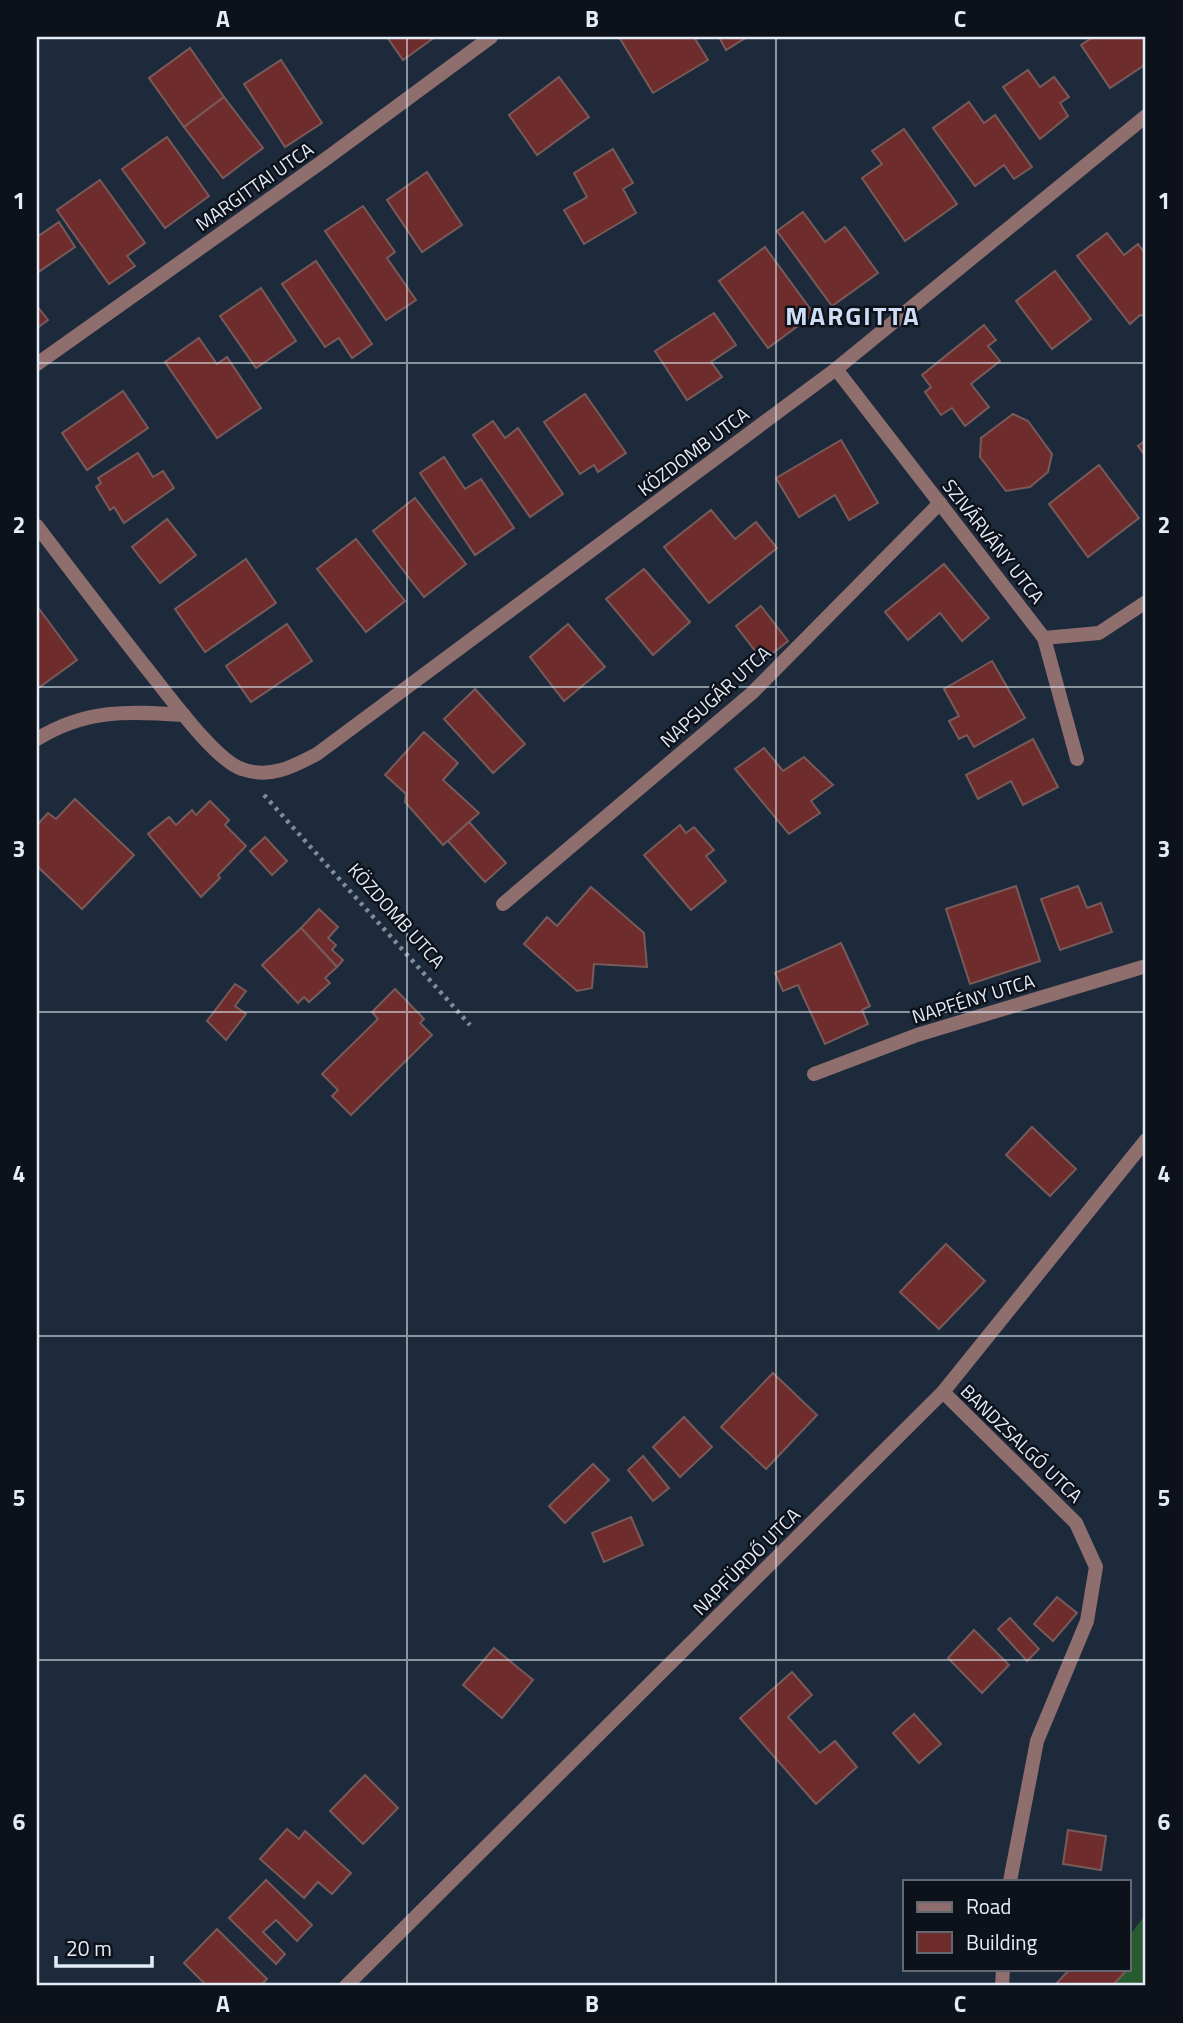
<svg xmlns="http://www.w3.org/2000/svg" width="1183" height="2023" font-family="'Titillium Web',sans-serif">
  <rect width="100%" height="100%" fill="#1d2a3b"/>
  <!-- green -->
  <path fill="#275a2e" d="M1146 1914V1986H1089L1103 1969H1129V1936Z"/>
  <!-- building -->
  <g fill="#6e2d2c" stroke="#775a59" stroke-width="2">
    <path d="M387 37H435L403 60Z"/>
    <path d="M619 37H694L708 60 653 93Z"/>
    <path d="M719 37H747L726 50Z"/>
    <path d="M1093 37H1146V64L1110 88 1081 45Z"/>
    <path d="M190 48 224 97 184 127 149 78Z"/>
    <path d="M281 60 322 123 285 147 244 84Z"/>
    <path d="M1028 70 1040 87 1054 77 1069 97 1060 103 1068 116 1040 139 1003 87Z"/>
    <path d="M559 77 589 117 537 155 509 115Z"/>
    <path d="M224 97 263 148 223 178 184 127Z"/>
    <path d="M969 102 984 123 995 115 1032 167 1014 179 1004 165 975 186 933 128Z"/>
    <path d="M904 129 957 204 905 241 862 178 882 164 872 151Z"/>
    <path d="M167 137 209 196 165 228 122 169Z"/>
    <path d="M613 149 633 183 623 189 636 213 584 244 564 210 587 197 574 173Z"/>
    <path d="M427 172 462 225 422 252 387 200Z"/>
    <path d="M100 180 145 243 127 256 135 266 109 284 57 210Z"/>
    <path d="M363 206 395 252 387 258 416 300 386 320 325 231Z"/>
    <path d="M803 212 825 242 845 227 878 273 832 306 777 231Z"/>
    <path d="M59 222 75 247 37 273V237Z"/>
    <path d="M1107 233 1124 255 1138 244 1146 255V316L1140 315 1130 324 1077 256Z"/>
    <path d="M765 247 814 314 768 348 719 281Z"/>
    <path d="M316 261 372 344 352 358 339 338 325 347 282 284Z"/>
    <path d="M1055 271 1091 319 1052 349 1016 301Z"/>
    <path d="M261 288 296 341 256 368 220 316Z"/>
    <path d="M37 306 48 320 37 328Z"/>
    <path d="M714 313 736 345 711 362 722 377 687 400 655 351Z"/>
    <path d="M984 325 996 340 988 346 1000 361 971 384 989 407 965 426 952 408 941 415 925 392 931 387 922 375Z"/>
    <path d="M199 338 217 364 227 357 261 408 217 438 165 362Z"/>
    <path d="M123 391 148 428 87 470 62 433Z"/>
    <path d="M585 394 626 453 598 472 594 465 580 474 544 422Z"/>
    <path d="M1013 414 1028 421 1052 454 1048 472 1030 487 1006 491 980 457 981 438Z"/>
    <path d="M493 421 505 438 518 428 563 494 530 517 473 435Z"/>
    <path d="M841 440 878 503 849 520 835 495 799 517 776 478Z"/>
    <path d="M1146 440V457L1138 446Z"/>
    <path d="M138 453 153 477 163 471 174 488 124 523 114 507 110 510 96 487 101 483 98 478Z"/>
    <path d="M444 457 465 489 481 479 514 528 475 555 420 473Z"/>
    <path d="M1099 465 1139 518 1088 557 1049 504Z"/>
    <path d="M415 498 466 564 424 597 373 531Z"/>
    <path d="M711 510 735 539 756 522 777 548 709 603 664 547Z"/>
    <path d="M167 519 196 555 160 583 132 547Z"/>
    <path d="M356 539 405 601 366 632 317 569Z"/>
    <path d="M246 559 276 603 205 652 175 609Z"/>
    <path d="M944 564 989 618 962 641 940 613 908 640 885 612Z"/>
    <path d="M644 569 690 622 653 655 606 599Z"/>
    <path d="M37 606 77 660 37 689Z"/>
    <path d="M761 606 788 641 763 661 736 626Z"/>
    <path d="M287 624 312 661 251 702 226 666Z"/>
    <path d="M568 624 605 667 564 701 530 657Z"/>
    <path d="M992 661 1025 718 974 747 967 735 959 739 949 721 959 716 944 689Z"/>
    <path d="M475 689 525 744 493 773 444 719Z"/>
    <path d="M424 732 458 763 443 780 479 813 443 845 405 802 406 794 385 775Z"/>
    <path d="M1033 739 1058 787 1023 805 1011 781 978 799 966 775Z"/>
    <path d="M764 748 783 771 804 757 833 785 811 801 820 813 789 834 735 769Z"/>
    <path d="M75 799 134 855 82 909 37 866V825L48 813 56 819Z"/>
    <path d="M210 801 229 820 225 825 246 846 218 875 220 878 201 897 148 834 169 817 176 825 192 810 196 815Z"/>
    <path d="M469 822 506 863 485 882 448 841Z"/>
    <path d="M680 825 686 833 694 827 714 850 706 856 726 881 691 910 644 855Z"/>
    <path d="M265 837 287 861 272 875 250 851Z"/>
    <path d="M1016 886 1040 961 970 984 946 909Z"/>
    <path d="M1078 886 1087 908 1101 903 1112 932 1060 950 1041 899Z"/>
    <path d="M591 887 644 933 647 967 594 964 592 988 577 991 524 944 547 917 557 926Z"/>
    <path d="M319 909 338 927 328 938 336 945 332 950 343 960 337 967 301 928Z"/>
    <path d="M301 928 337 967 325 978 330 983 309 1002 304 997 298 1003 262 965Z"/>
    <path d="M841 943 870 1006 862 1010 868 1024 825 1044 798 985 783 991 775 973Z"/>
    <path d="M235 984 246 991 235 1006 246 1014 226 1040 207 1021Z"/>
    <path d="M395 989 424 1019 420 1023 432 1035 351 1115 332 1096 338 1090 322 1074 378 1019 372 1012Z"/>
    <path d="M1032 1127 1076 1169 1050 1196 1006 1155Z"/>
    <path d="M946 1244 985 1281 939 1329 900 1292Z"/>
    <path d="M773 1373 817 1415 766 1469 721 1427Z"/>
    <path d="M684 1417 712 1447 680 1477 653 1447Z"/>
    <path d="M643 1456 669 1488 653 1501 628 1470Z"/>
    <path d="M593 1464 609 1480 565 1523 549 1506Z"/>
    <path d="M631 1517 643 1545 604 1562 592 1533Z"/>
    <path d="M1057 1597 1077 1613 1053 1641 1034 1624Z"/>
    <path d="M1010 1618 1039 1649 1027 1661 998 1629Z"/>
    <path d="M974 1630 1009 1665 982 1693 948 1658Z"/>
    <path d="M494 1648 533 1680 502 1718 463 1685Z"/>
    <path d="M792 1672 812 1695 788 1717 820 1753 835 1741 857 1767 816 1804 740 1718Z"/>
    <path d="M914 1714 941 1744 919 1763 893 1733Z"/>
    <path d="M365 1775 398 1808 363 1844 330 1811Z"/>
    <path d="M287 1829 299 1839 305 1831 351 1873 332 1894 318 1882 304 1898 260 1859Z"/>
    <path d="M1068 1830 1106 1836 1101 1870 1063 1864Z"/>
    <path d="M266 1880 312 1925 297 1941 276 1920 263 1932 285 1954 276 1964 229 1918Z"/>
    <path d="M217 1929 267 1979 260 1986H207L184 1963Z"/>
    <path d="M1070 1969H1128L1112 1986H1054Z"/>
  </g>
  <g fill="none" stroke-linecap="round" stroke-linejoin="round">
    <!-- path -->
    <path stroke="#818c9a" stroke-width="4.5" stroke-dasharray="3.5 5" stroke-linecap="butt" d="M264 795 470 1025"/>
    <!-- street -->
    <g stroke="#8f6e6e" stroke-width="14">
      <path d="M37 364 323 161 491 37"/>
      <path d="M836 369 1044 638 1077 759"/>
      <path d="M37 526C72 572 108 619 144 665 164 689 214 760 242 769 270 779 292 767 317 754L836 369 1146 116"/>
      <path d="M1044 638 1099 633 1146 602"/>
      <path d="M37 739C86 709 128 711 184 715"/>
      <path d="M503 904 752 693 940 503"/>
      <path d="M814 1074 917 1035 1146 966"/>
      <path d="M943 1392 1076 1523 1096 1567 1087 1621 1037 1741 1010 1881"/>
      <path d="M346 1986 943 1392 1146 1140"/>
      <path d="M1002 1986 1003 1969"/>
    </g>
  </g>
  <!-- grid -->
  <path fill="none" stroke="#e4ecf8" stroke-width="2" stroke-opacity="0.55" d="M407 37V1986M776 37V1986M37 363H1146M37 687H1146M37 1012H1146M37 1336H1146M37 1660H1146"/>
  <g text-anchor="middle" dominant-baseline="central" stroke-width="5" stroke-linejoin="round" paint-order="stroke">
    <!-- street labels -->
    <g font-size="19" fill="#e4ecf8" stroke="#0d121a">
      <text transform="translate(254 186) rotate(-35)">MARGITTAI UTCA</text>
      <text transform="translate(693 451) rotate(-37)">KÖZDOMB UTCA</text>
      <text transform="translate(994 541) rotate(52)">SZIVÁRVÁNY UTCA</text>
      <text transform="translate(715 696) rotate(-42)">NAPSUGÁR UTCA</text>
      <text transform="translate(397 915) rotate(48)">KÖZDOMB UTCA</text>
      <text transform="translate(973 998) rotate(-17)">NAPFÉNY UTCA</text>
      <text transform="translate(1022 1443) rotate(44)">BANDZSALGÓ UTCA</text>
      <text transform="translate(746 1561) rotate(-45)">NAPFÜRDŐ UTCA</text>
    </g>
    <!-- district labels -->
    <g font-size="26" font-weight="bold" letter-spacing="2" fill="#cdddf5" stroke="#0d121a">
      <text x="853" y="315">MARGITTA</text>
    </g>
  </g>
  <!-- border -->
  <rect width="1183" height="2023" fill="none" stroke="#0d121a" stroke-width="77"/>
  <!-- legend -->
  <rect x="903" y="1880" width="228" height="91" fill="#0d121a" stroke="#636973" stroke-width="2"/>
  <rect x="917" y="1902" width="35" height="10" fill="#8f6e6e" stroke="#636973" stroke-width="2"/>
  <text x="966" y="1914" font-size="21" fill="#e4ecf8">Road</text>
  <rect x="917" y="1932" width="35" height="21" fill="#6e2d2c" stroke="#636973" stroke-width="2"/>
  <text x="966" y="1950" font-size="21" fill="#e4ecf8">Building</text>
  <!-- scale -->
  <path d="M56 1956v10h96v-10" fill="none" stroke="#e4ecf8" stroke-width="3.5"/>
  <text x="66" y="1956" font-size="21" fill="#e4ecf8" stroke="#0d121a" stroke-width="5" paint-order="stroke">20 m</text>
  <rect x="38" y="38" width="1106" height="1946" fill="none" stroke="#e4ecf8" stroke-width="2.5"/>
  <g font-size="23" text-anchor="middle" font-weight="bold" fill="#e4ecf8">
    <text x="223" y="27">A</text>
    <text x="592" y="27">B</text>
    <text x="960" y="27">C</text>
    <text x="19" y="209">1</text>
    <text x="1164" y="209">1</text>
    <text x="19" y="533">2</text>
    <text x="1164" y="533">2</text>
    <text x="19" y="857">3</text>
    <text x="1164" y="857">3</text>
    <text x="19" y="1182">4</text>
    <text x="1164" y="1182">4</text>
    <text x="19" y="1506">5</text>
    <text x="1164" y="1506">5</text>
    <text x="19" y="1830">6</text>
    <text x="1164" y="1830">6</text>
    <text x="223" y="2012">A</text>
    <text x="592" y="2012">B</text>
    <text x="960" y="2012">C</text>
  </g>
</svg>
